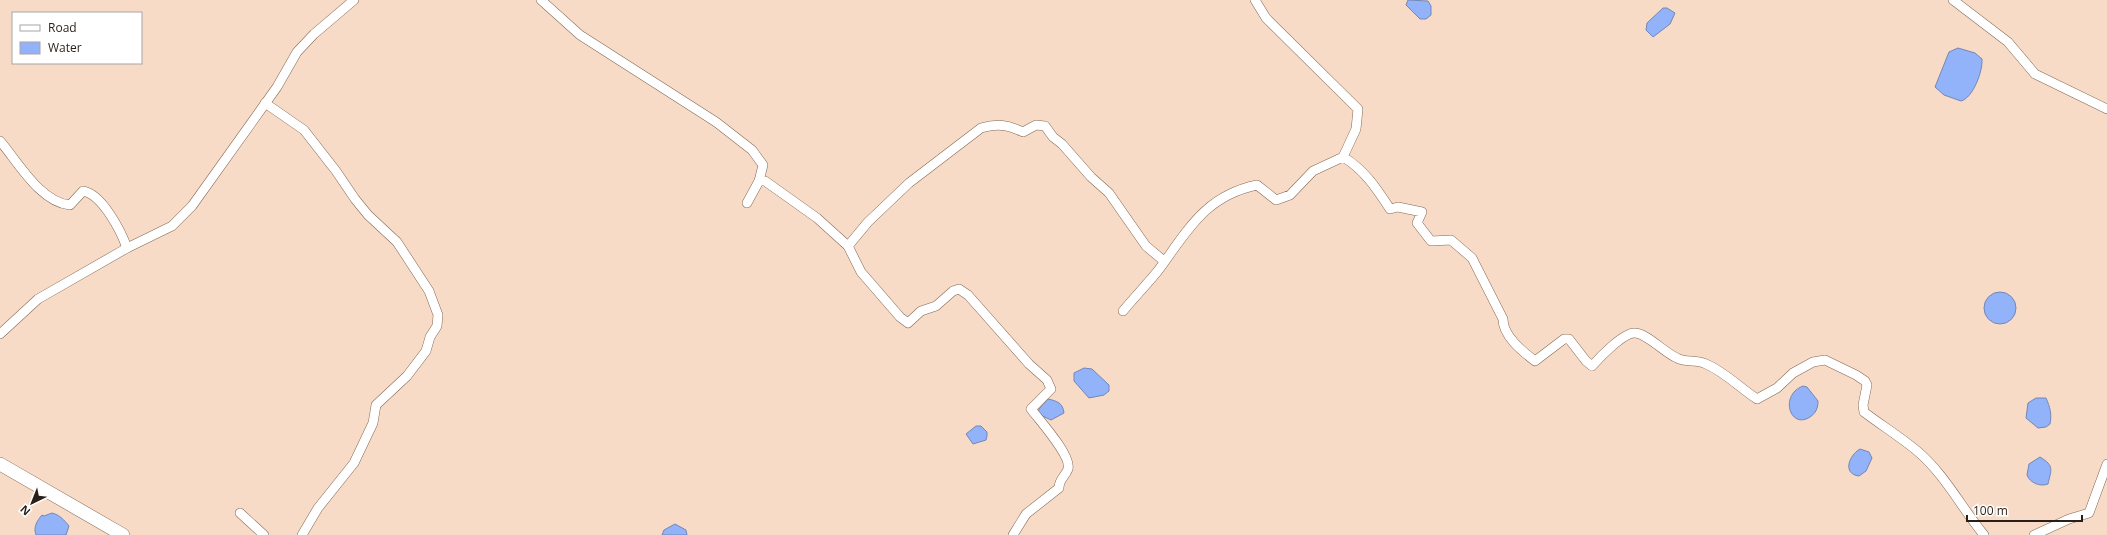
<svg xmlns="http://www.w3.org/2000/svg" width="2107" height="535" font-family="'Open Sans',sans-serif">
  <rect width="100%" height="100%" fill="#f8dbc6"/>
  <!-- water -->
  <g fill="#92b3f9" stroke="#7287b6">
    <path d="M1408 0 1428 1 1431 6V15L1426 19H1420L1406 5Z"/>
    <path d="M1663 8H1667L1675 13 1670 24 1653 37 1646 30 1647 23Z"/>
    <path d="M1958 48 1975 53 1982 59C1983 71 1973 98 1961 101L1944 95 1935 87 1949 52Z"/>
    <circle cx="2000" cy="308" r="16"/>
    <path d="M1084 368 1092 369 1109 385V391L1104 395 1089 398 1074 381V373Z"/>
    <path d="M1803 386 1807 387 1818 401C1818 408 1816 413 1810 417 1790 430 1779 395 1803 386Z"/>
    <path d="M2036 398H2046C2050 407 2052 414 2050 424L2046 427 2038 428 2026 418 2028 403Z"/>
    <path d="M1048 399C1057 401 1063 403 1064 413L1051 420 1038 414 1039 409Z"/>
    <path d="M976 426H981L987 432V436L986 440 973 444 966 434Z"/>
    <path d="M1860 449 1869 452 1872 458 1866 471 1859 476C1842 474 1849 455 1860 449Z"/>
    <path d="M2040 457C2055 466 2051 470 2048 484 2040 487 2030 483 2027 475L2029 464Z"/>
    <path d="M52 513C60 515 64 520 69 526L66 535H36C33 527 37 521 42 515L44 516Z"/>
    <path d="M675 524 686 530 687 535H662L664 530Z"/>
  </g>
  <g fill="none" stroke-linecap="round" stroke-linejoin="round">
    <defs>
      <g id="minor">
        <path d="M541 0 580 35 716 122 752 150 763 165 759 181"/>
        <path d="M1255 0 1266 18 1358 109 1356 129 1343 157"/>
        <path d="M1953 0 2008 42 2035 74 2107 109"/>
        <path d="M265 103 304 130 336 171 355 199 368 215 397 242 429 291 438 315 437 326 430 337 426 351 407 376 376 405 373 423 354 463 318 508 302 535"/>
        <path d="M0 141C18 162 40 202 70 205L83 191C102 194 121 231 127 248"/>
        <path d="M747 203 759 181H765L817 218 848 246 861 272 900 317 908 323 921 311 936 306 953 291 959 289 968 295 1029 364 1047 380 1051 389 1031 409C1040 421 1072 456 1068 469 1065 477 1059 479 1059 488L1026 514 1013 535"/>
        <path d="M848 246 868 222 909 183 981 128C997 123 1008 125 1023 132L1036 125 1045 126 1053 137 1062 144 1091 177 1109 193 1146 246 1164 261"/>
        <path d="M1123 311C1134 298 1146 285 1157 272 1187 232 1204 196 1257 185L1276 200 1290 195 1313 171 1343 157C1364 169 1377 189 1390 209L1398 207 1422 212 1417 223 1431 241 1451 240 1472 258 1503 319C1503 336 1522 351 1535 361L1564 339H1569L1586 361 1592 366C1600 357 1624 332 1635 333 1646 333 1665 353 1677 358 1685 363 1697 359 1706 364 1725 372 1740 388 1757 399L1777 388 1793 373 1813 362 1825 360 1856 375 1865 381 1867 385 1863 405 1864 412C1881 425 1899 436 1916 450 1944 473 1961 507 1984 535"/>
        <path d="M0 334 38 299 127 248 172 226 192 206 277 87 297 52 314 34 354 0"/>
        <path d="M240 513 264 535"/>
        <path d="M2034 535 2069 519 2089 513 2107 464"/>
      </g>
      <path id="secondary" d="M0 464 123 535"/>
    </defs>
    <!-- minor casing -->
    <use href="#minor" stroke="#816856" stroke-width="10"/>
    <!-- secondary casing -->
    <use href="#secondary" stroke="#816856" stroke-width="14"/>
    <!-- minor -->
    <use href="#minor" stroke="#fff" stroke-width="9"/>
    <!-- secondary -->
    <use href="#secondary" stroke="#fff" stroke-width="13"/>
  </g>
  <!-- legend -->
  <rect x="12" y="12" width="130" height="52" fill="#ffffff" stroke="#a9a5a3"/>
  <rect x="20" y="25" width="20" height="6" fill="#ffffff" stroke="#a9a5a3"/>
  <text x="48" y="32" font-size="12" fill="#291f18">Road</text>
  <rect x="20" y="42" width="20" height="12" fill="#92b3f9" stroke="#a9a5a3"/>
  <text x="48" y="52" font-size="12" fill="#291f18">Water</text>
  <!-- north arrow -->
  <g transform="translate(32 503) rotate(223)" stroke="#ffffff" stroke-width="3" paint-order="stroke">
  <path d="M0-3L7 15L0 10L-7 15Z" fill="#291f18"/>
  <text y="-6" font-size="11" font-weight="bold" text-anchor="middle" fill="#291f18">N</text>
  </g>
  <!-- scale -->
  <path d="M1967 515v6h115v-6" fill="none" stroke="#291f18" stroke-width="2"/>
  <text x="1973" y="515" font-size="12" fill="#291f18" stroke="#ffffff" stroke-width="3" paint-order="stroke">100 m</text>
</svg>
